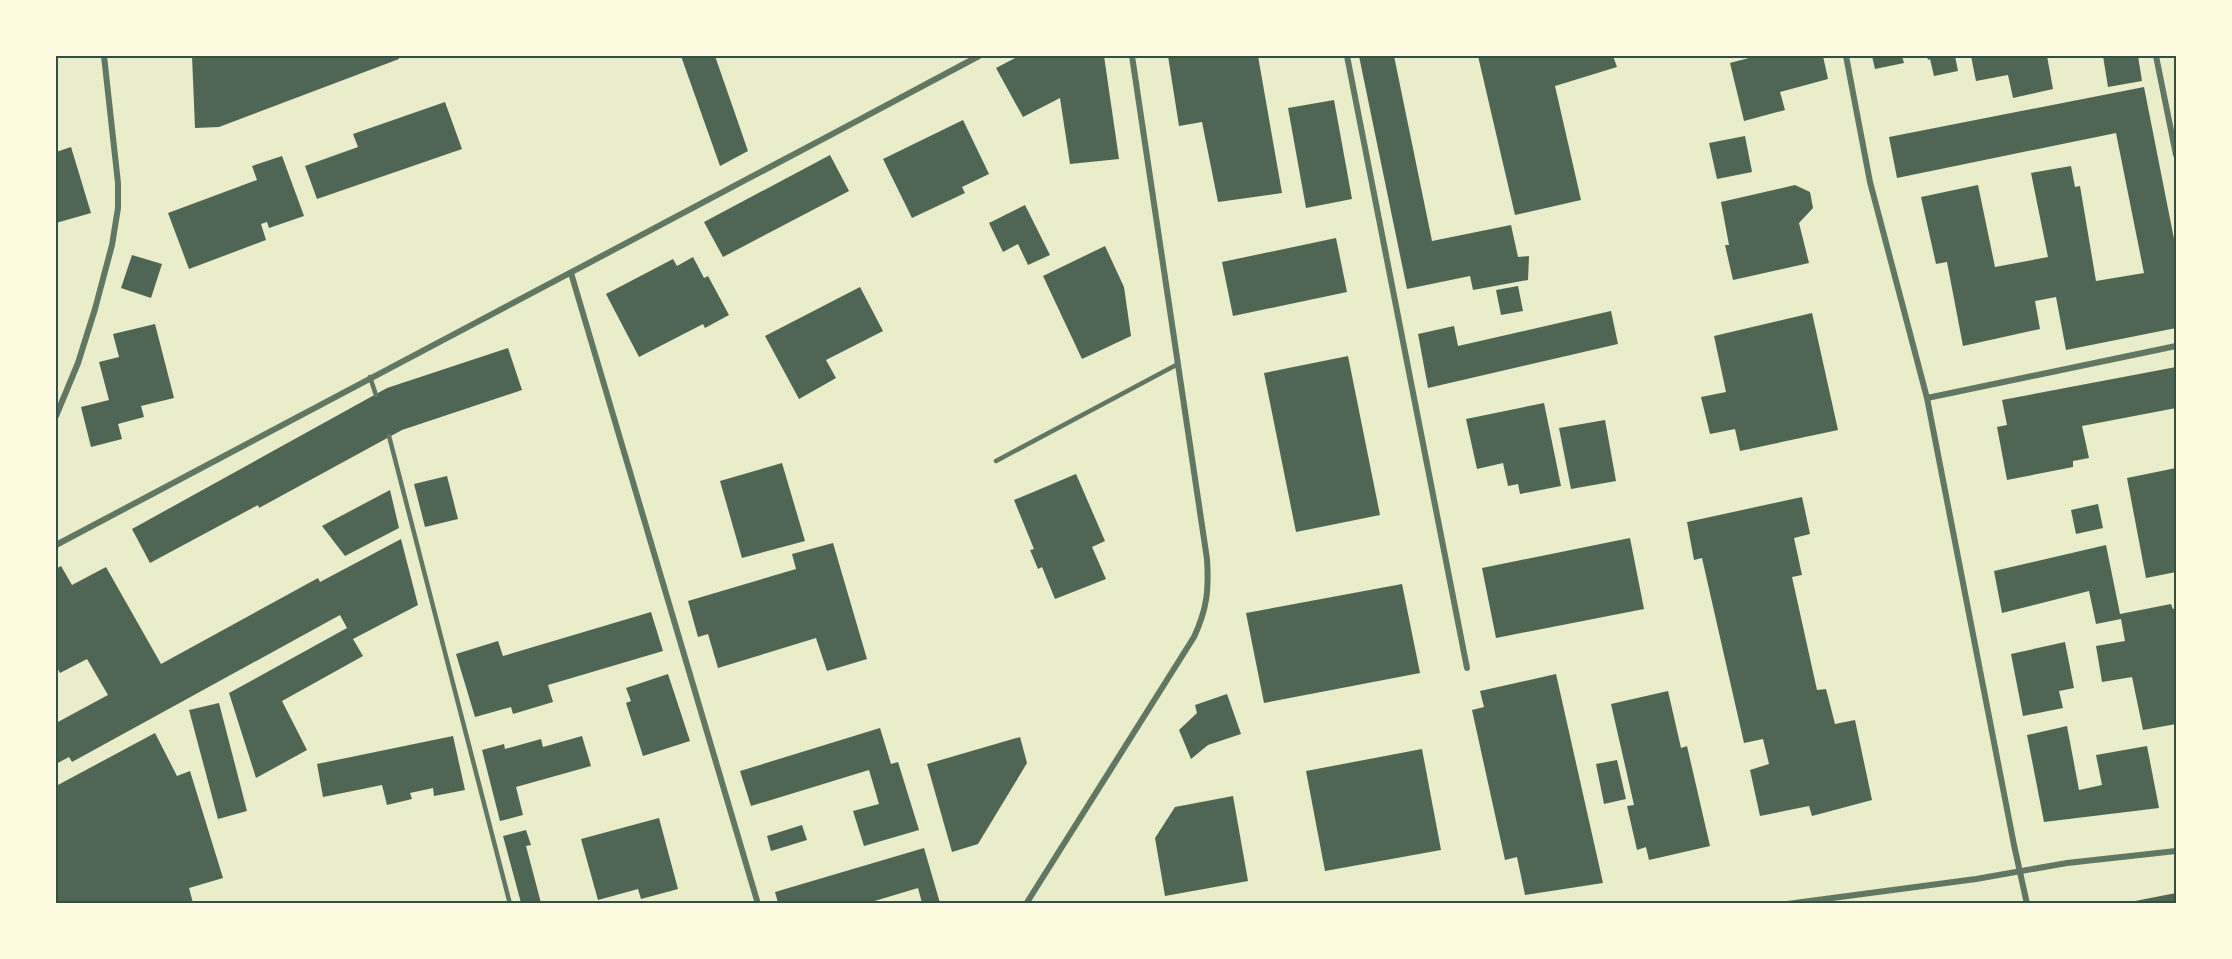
<svg xmlns="http://www.w3.org/2000/svg" width="2232" height="959" font-family="Raleway,sans-serif">
  <rect width="100%" height="100%" fill="#e9edc9"/>
  <!-- building -->
  <g fill="#4f6655">
    <path d="M192 56H398L399 59 219 127 195 128Z"/>
    <path d="M681 56H715L748 151 720 166Z"/>
    <path d="M1019 56H1104L1119 159 1070 164 1060 98 1023 117 996 68Z"/>
    <path d="M1168 56H1258L1282 193 1218 202 1202 122 1179 126Z"/>
    <path d="M1359 56H1394L1432 241 1511 225 1518 257 1529 256 1528 280 1473 290 1470 276 1407 289Z"/>
    <path d="M1478 56H1613L1617 67 1555 86 1581 200 1515 215Z"/>
    <path d="M1756 56H1823L1828 79 1780 92 1785 110 1744 121 1730 63Z"/>
    <path d="M1872 56H1902L1904 63 1875 69Z"/>
    <path d="M1927 56H1955L1958 71 1934 76 1930 59 1928 60Z"/>
    <path d="M1971 56H2047L2053 89 2013 98 2008 75 1976 81Z"/>
    <path d="M2103 56H2138L2142 81 2108 87Z"/>
    <path d="M2144 87 2176 249V328L2066 350 2056 297 2035 301 2040 329 1963 346 1947 262 1936 264 1921 197 1978 185 1995 267 2048 257 2031 173 2071 166 2075 187 2080 186 2096 281 2144 273 2116 133 1897 178 1889 137Z"/>
    <path d="M1334 100 1352 199 1306 208 1288 108Z"/>
    <path d="M445 102 462 149 317 199 305 166 358 147 353 134Z"/>
    <path d="M963 120 989 174 962 187 965 193 912 218 883 159Z"/>
    <path d="M1745 136 1752 172 1717 179 1709 143Z"/>
    <path d="M71 147 91 213 56 223V152Z"/>
    <path d="M830 155 849 191 723 257 704 222Z"/>
    <path d="M282 156 304 216 269 228 267 222 261 224 266 240 189 269 168 213 257 180 252 166Z"/>
    <path d="M1795 185 1810 192 1813 208 1799 223 1809 263 1733 280 1725 245H1729L1721 202Z"/>
    <path d="M1025 205 1050 255 1028 265 1018 244 1003 252 989 223Z"/>
    <path d="M1336 238 1347 292 1233 316 1222 262Z"/>
    <path d="M1105 246 1124 287 1131 336 1082 359 1043 276Z"/>
    <path d="M132 255 162 264 151 298 121 288Z"/>
    <path d="M693 257 704 278 708 276 729 315 705 328 703 324 639 357 606 294 673 259 677 266Z"/>
    <path d="M1518 286 1523 311 1501 315 1496 290Z"/>
    <path d="M860 287 883 331 826 360 836 378 799 399 765 336Z"/>
    <path d="M1611 311 1618 344 1428 388 1418 334 1454 326 1458 346Z"/>
    <path d="M1812 313 1838 430 1740 451 1735 429 1710 434 1701 397 1726 392 1714 336Z"/>
    <path d="M155 324 174 398 141 406 144 417 118 424 122 439 91 447 81 407 109 400 99 362 119 357 113 334Z"/>
    <path d="M508 348 522 390 402 430 259 508 258 505 150 563 132 529 387 388Z"/>
    <path d="M1348 356 1380 515 1296 532 1264 373Z"/>
    <path d="M2176 367V408L2082 426 2089 458 2073 461V467L2007 480 1997 427 2007 425 2002 400Z"/>
    <path d="M1544 403 1561 486 1520 494 1518 484 1508 486 1503 463 1477 469 1466 419Z"/>
    <path d="M1605 420 1616 481 1571 489 1559 428Z"/>
    <path d="M782 463 805 541 742 558 720 481Z"/>
    <path d="M2176 468V572L2146 578 2127 478Z"/>
    <path d="M1076 474 1105 541 1092 547 1106 579 1055 599 1042 567 1038 569 1030 550 1034 549 1014 500Z"/>
    <path d="M447 476 458 519 425 527 414 484Z"/>
    <path d="M390 490 399 528 345 556 322 526Z"/>
    <path d="M1802 497 1810 534 1794 538 1802 575 1792 577 1817 690 1826 689 1835 724 1855 720 1872 800 1812 816 1809 806 1760 816 1750 770 1769 764 1763 739 1744 743 1702 558 1694 560 1687 522Z"/>
    <path d="M2098 504 2103 528 2076 534 2071 510Z"/>
    <path d="M1630 538 1644 609 1496 638 1482 568Z"/>
    <path d="M401 539 418 605 353 639 363 656 282 701 307 750 256 778 229 693 347 628 340 615 72 762 69 757 56 764V723L108 695 87 659 60 673 56 666V569L61 566 72 585 106 567 161 664 318 578 320 582Z"/>
    <path d="M833 543 867 659 827 671 816 638 718 668 708 634 698 637 688 601 796 569 792 554Z"/>
    <path d="M2106 545 2120 614 2171 604 2173 609 2176 608V659L2175 660 2176 724 2143 730 2132 677 2102 682 2096 646 2125 641 2121 619 2096 624 2089 591 2002 613 1994 571Z"/>
    <path d="M1402 584 1420 673 1264 703 1246 613Z"/>
    <path d="M651 612 663 651 548 685 553 702 513 714 511 707 475 717 456 654 498 641 503 656Z"/>
    <path d="M2065 642 2074 688 2059 691 2063 708 2023 716 2011 654Z"/>
    <path d="M668 674 690 741 643 756 626 703 631 701 626 688Z"/>
    <path d="M1556 674 1603 883 1525 895 1517 857 1505 860 1472 710 1484 707 1480 691Z"/>
    <path d="M1668 691 1681 748 1687 746 1710 846 1649 860 1646 847 1637 850 1627 806 1634 805 1611 704Z"/>
    <path d="M1227 694 1241 734 1208 745 1191 759 1179 730 1197 713 1195 705Z"/>
    <path d="M219 703 247 811 218 819 189 710Z"/>
    <path d="M2067 726 2079 790 2102 785 2096 755 2147 746 2159 808 2044 822 2027 735Z"/>
    <path d="M880 728 891 764 898 762 919 830 864 846 853 811 879 804 869 770 751 806 740 771Z"/>
    <path d="M155 733 177 776 190 771 223 878 189 888 193 903H56V786Z"/>
    <path d="M453 736 465 790 434 796 433 788 410 793 412 799 387 805 382 785 323 797 317 764Z"/>
    <path d="M582 736 591 766 516 787 523 815 500 821 482 750 504 744 505 749 541 739 543 747Z"/>
    <path d="M1020 737 1027 763 978 844 952 852 927 764Z"/>
    <path d="M1422 749 1441 850 1325 871 1306 771Z"/>
    <path d="M1617 760 1626 799 1604 804 1596 764Z"/>
    <path d="M1233 796 1248 881 1165 896 1155 838 1175 807Z"/>
    <path d="M659 818 678 889 641 899 638 889 598 900 581 839Z"/>
    <path d="M802 825 807 840 771 851 767 836Z"/>
    <path d="M526 830 531 845 526 846 541 903H521L503 836Z"/>
    <path d="M924 848 940 903H922L918 888 868 903H778L775 892Z"/>
    <path d="M2176 893V903H2130V902Z"/>
  </g>
  <g fill="none" stroke-linecap="round" stroke-linejoin="round">
    <!-- service -->
    <g stroke="#617663" stroke-width="4.5">
      <path d="M370 377 376 395"/>
      <path d="M389 436 510 904"/>
      <path d="M996 461 1178 364"/>
    </g>
    <!-- minor -->
    <g stroke="#617663" stroke-width="6">
      <path d="M1347 56 1467 668"/>
      <path d="M1846 56 1870 182 1927 398 2014 845 2027 904"/>
      <path d="M2156 56 2176 155"/>
      <path d="M571 273 758 904"/>
      <path d="M1927 398 2176 346"/>
      <path d="M56 416 78 363 95 309 112 245 118 208V183L104 56"/>
      <path d="M56 545C363 380 672 220 979 56"/>
      <path d="M1026 904 1194 637C1207 609 1209 590 1207 559L1132 56"/>
      <path d="M1787 904 1976 879 2067 863 2176 851"/>
    </g>
  </g>
  <!-- border -->
  <rect width="2232" height="959" fill="none" stroke="#fefae0" stroke-width="114"/>
  <rect x="57" y="57" width="2118" height="845" fill="none" stroke="#344e41" stroke-width="2"/>
</svg>
